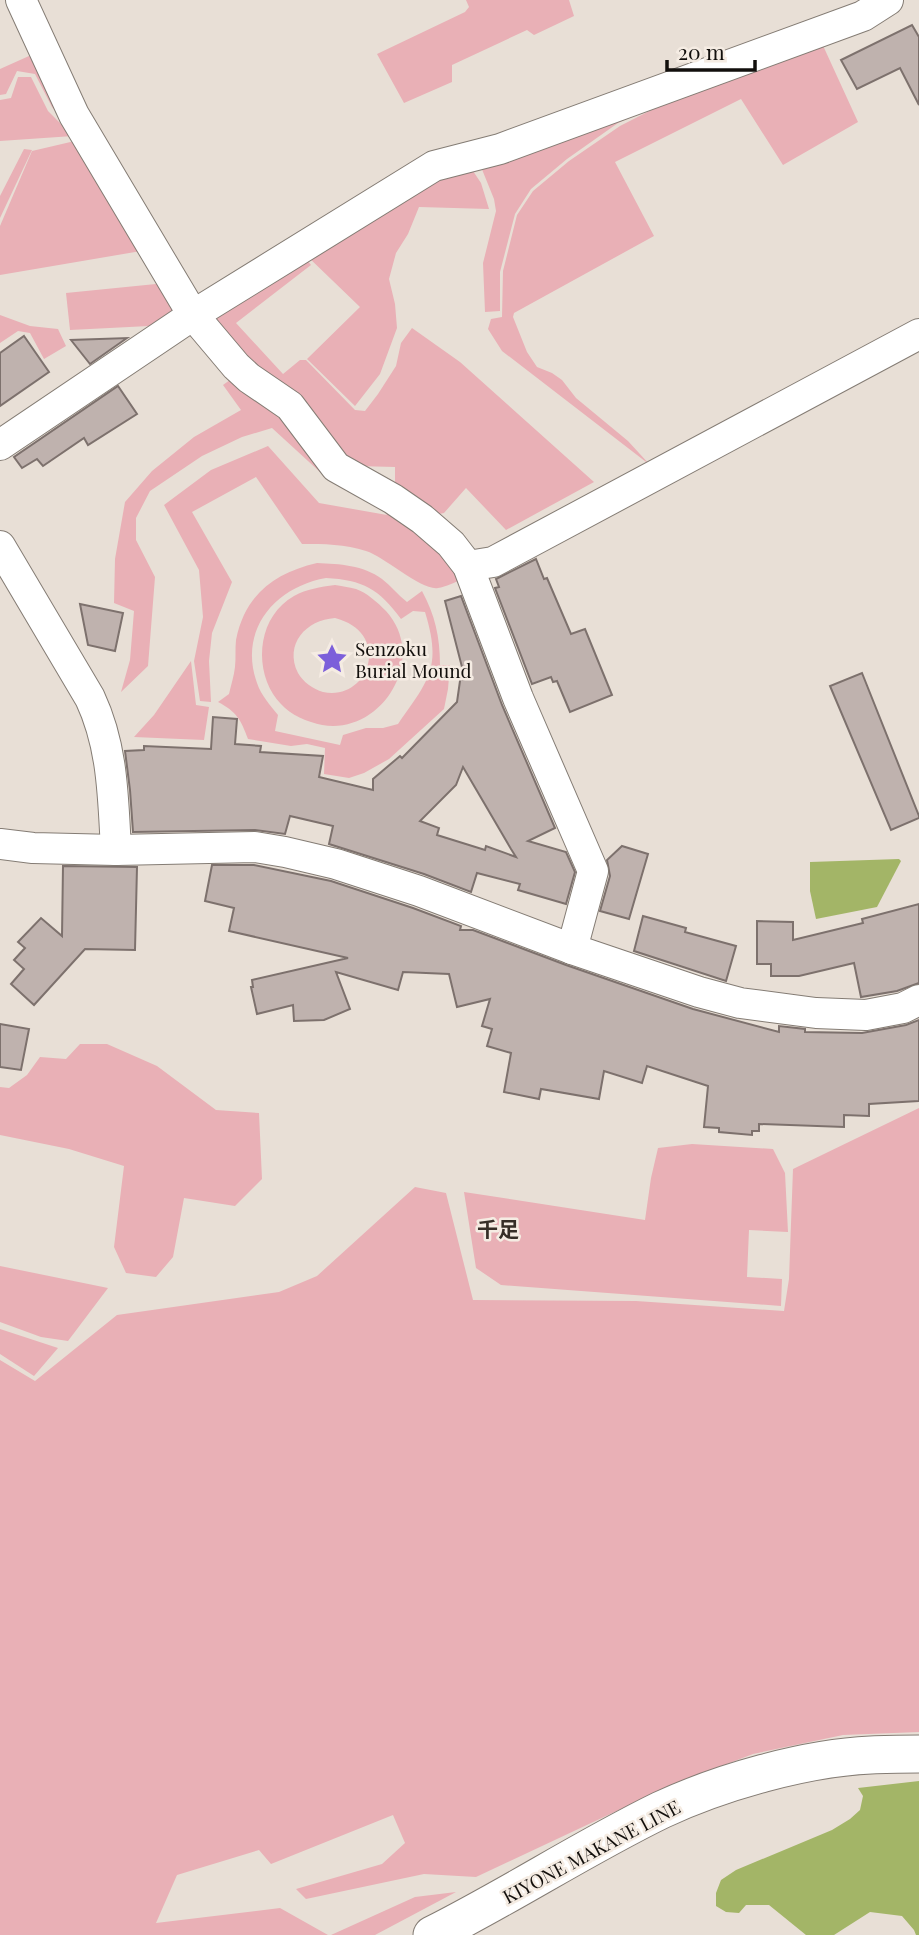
<svg xmlns="http://www.w3.org/2000/svg" width="919" height="1935" font-family="'Playfair Display','Noto Sans JP',serif">
  <rect width="100%" height="100%" fill="#e8dfd6"/>
  <!-- green -->
  <g fill="#e9b0b6" fill-rule="evenodd">
    <path d="M466 0H569L574 16 534 35 527 30 452 65V82L404 103 377 54 465 12 469 7Z"/>
    <path d="M820 39 858 122 783 165 741 99 615 162 654 236 514 313 513 317 527 352 537 367 552 373 562 380 576 398 628 441 650 465 502 351 488 329 491 319 502 317 503 271 517 215 533 191 569 161 620 126 665 103Z"/>
    <path d="M29 56 42 60 76 135 52 107 35 74 17 71 6 94 0 95V69Z"/>
    <path d="M18 77H31L48 111 73 136 0 141V100L11 98Z"/>
    <path d="M681 94 618 123 567 159 531 189 515 214 500 272V311L485 312 483 263 496 211 494 199 479 162Z"/>
    <path d="M79 140 141 251 0 275V226L32 151Z"/>
    <path d="M24 149 32 150 0 218V196Z"/>
    <path d="M467 162 481 183 489 209 419 207 408 234 396 253 389 279 395 304 397 328 380 374 355 406 307 359 360 307 305 254Z"/>
    <path d="M303 255 311 265 236 323 283 374 300 360H306L355 410 365 411 378 394 396 366 401 343 412 328 460 362 594 482 506 530 466 488 444 513 434 515 395 483V467L356 466 210 322Z"/>
    <path d="M166 283 180 309 149 326 70 330 66 293Z"/>
    <path d="M0 315 30 326 58 329 66 346 44 359 30 333 18 331 0 343Z"/>
    <path d="M234 377 415 523 463 579C455 582 446 587 438 588 422 591 385 557 366 551 345 544 324 544 302 544L256 477 192 512 232 582 212 633 209 661 211 702 200 701 194 661 203 617 199 570 164 505 211 470 268 446 319 503 387 515 383 510 325 472H320L272 428 242 437 202 456 150 491 136 518V540L155 577 148 666 121 692 130 660 134 611 114 603 115 559 125 502 152 471 194 437 241 410 223 385Z"/>
    <path d="M317 563C340 564 363 565 382 579 391 586 398 595 407 602L422 591C435 615 440 637 440 665H450L448 689 444 709 389 759 364 773 349 778 324 774 325 748 307 744 291 746 248 739C241 720 237 712 218 702L229 694C231 685 234 676 235 667 236 658 235 649 236 640 245 595 274 573 317 563ZM326 578C363 580 379 589 401 619L413 611 425 612C442 667 429 680 398 724L383 728H366L343 735 340 745 275 731 278 715C270 705 261 695 257 683 238 630 275 587 326 578Z"/>
    <path d="M335 585C341 586 349 587 356 589 367 593 377 602 386 611 432 662 375 745 311 722 295 717 282 708 273 694 254 663 259 616 294 596 307 589 320 587 335 585ZM335 618C393 633 369 702 323 692 313 689 303 682 298 673 284 644 306 620 335 618Z"/>
    <path d="M191 661 196 705 209 707 204 740 134 737 154 715Z"/>
    <path d="M80 1044H107L157 1066 216 1110 259 1113 262 1179 235 1206 184 1198 173 1257 156 1277 126 1273 114 1247 124 1166 69 1149 0 1135V1087L9 1088 27 1075 40 1057 66 1059Z"/>
    <path d="M919 1108V1732L843 1735 753 1754 672 1785 476 1877 424 1874 306 1899 296 1889 382 1864 405 1843 393 1815 271 1864 259 1850 177 1875 156 1923 280 1908 328 1935H0V1360L35 1381 117 1315 279 1292 317 1276 415 1187 446 1193 473 1300 636 1301 784 1311 789 1279 793 1169Z"/>
    <path d="M692 1144 773 1149 785 1173 788 1232 749 1230 747 1277 782 1279 781 1306 501 1285 476 1268 464 1192 645 1220 651 1178 658 1148Z"/>
    <path d="M0 1266 108 1288 68 1341 41 1337 0 1322Z"/>
    <path d="M0 1329 58 1348 34 1376 0 1354Z"/>
    <path d="M456 1892 375 1935H331L415 1897Z"/>
  </g>
  <!-- water -->
  <g fill="#a3b567">
    <path d="M899 859 901 861 877 907 816 919 810 891V862Z"/>
    <path d="M919 1781V1935H916L914 1930 902 1916 870 1912 834 1935H806L769 1905H746L739 1913 726 1912 716 1906V1893L721 1880 736 1870 832 1830 850 1819 860 1810 863 1796 858 1788Z"/>
  </g>
  <!-- building -->
  <g fill="#bfb2ae" stroke="#7d716d" stroke-width="2" fill-rule="evenodd">
    <path d="M912 25 919 37V105L900 68 857 89 841 60Z"/>
    <path d="M24 336 49 372 0 406V353Z"/>
    <path d="M127 338 90 364 71 340Z"/>
    <path d="M118 386 137 414 88 445 84 438 43 466 37 459 22 468 14 457Z"/>
    <path d="M536 559 544 579 547 578 571 634 585 629 612 695 570 712 557 681 553 682 551 677 532 684 495 588 499 587 496 579Z"/>
    <path d="M461 596 502 705 555 828 528 841 566 852 575 872 566 904 518 890 520 884 477 873 471 892 424 874 329 844 333 826 290 816 285 834 255 830 133 832 130 790 125 751 144 750V746L211 749 213 717 237 719 235 744 261 746 260 752 323 756 319 777 373 790V779L400 756 402 758 457 702 462 667 445 601ZM463 767 511 849 516 857 486 846 485 850 437 835 439 828 420 821 456 785Z"/>
    <path d="M80 604 123 613 115 651 88 645Z"/>
    <path d="M862 673 919 816V818L891 830 830 686Z"/>
    <path d="M622 846 648 854 629 919 600 911 610 876 607 860Z"/>
    <path d="M212 865H254L331 881 413 908 461 926 460 930H473L566 965 693 1009 779 1032V1026L805 1029V1032L862 1033 906 1025 919 1020V1101L869 1104V1116L844 1115V1127L759 1124V1131H752V1135L719 1132V1128L704 1127 708 1086 647 1066 642 1083 604 1071 599 1099 541 1089 539 1099 504 1092 511 1053 487 1046 492 1029 482 1026 490 999 457 1007 449 974 403 972 398 990 336 972 350 1009 324 1020 294 1021 293 1005 257 1014 251 987H253L252 980 348 958 229 931 234 908 205 901Z"/>
    <path d="M63 866 137 867 135 950 85 949 34 1005 11 984 24 969 14 960 25 948 18 942 41 918 62 936Z"/>
    <path d="M919 904V983L897 991 861 997 854 963 799 976H771V964H757V921L793 922V940L863 923 862 919Z"/>
    <path d="M643 916 686 928 685 932 736 946 726 981 634 951Z"/>
    <path d="M0 1024 29 1029 21 1070 0 1067Z"/>
  </g>
  <g fill="none" stroke-linecap="round" stroke-linejoin="round">
    <defs>
      <g id="minor">
        <path d="M21 0 74 115 193 315 236 366 249 378 290 406 336 467 393 499 422 519 451 544 468 566 518 698 593 871 572 949"/>
        <path d="M0 445 193 315 434 166 500 149 863 16 888 0"/>
        <path d="M0 546 90 698C113 747 113 797 116 850"/>
        <path d="M468 566 493 562 919 334"/>
        <path d="M0 844 33 848 116 850 255 847 285 852 336 864 419 891 572 949 699 992 740 1003 816 1013 866 1015 903 1008 919 1000"/>
      </g>
      <path id="major" d="M432 1935C510 1896 583 1848 661 1810 721 1782 805 1758 871 1755 887 1754 903 1754 919 1754"/>
    </defs>
    <!-- minor casing -->
    <use href="#minor" stroke="#847c74" stroke-width="32"/>
    <!-- major casing -->
    <use href="#major" stroke="#847c74" stroke-width="39"/>
    <!-- minor -->
    <use href="#minor" stroke="#fff" stroke-width="30"/>
    <!-- major -->
    <use href="#major" stroke="#fff" stroke-width="37"/>
  </g>
  <!-- icons -->
  <defs>
    <symbol id="sight-bare" viewBox="-9 -9 18 18"><path d="M0-6L1.8-2.2L6-1.7L2.9 1.2L3.7 5.4L0 3.3L-3.7 5.4L-2.9 1.2L-6-1.7L-1.8-2.2Z" fill="#7c5fda" stroke="#f5ece3" stroke-width="2.5" paint-order="stroke"/></symbol>
  </defs>
  <g fill-rule="evenodd">
    <use href="#sight-bare" x="310" y="637" width="44" height="44"/>
  </g>
  <g text-anchor="middle" dominant-baseline="central" stroke-width="5" stroke-linejoin="round" paint-order="stroke">
    <!-- poi labels -->
    <g font-size="19" fill="#120f0c" stroke="#f5ece3" text-anchor="start">
      <text x="355" y="648">Senzoku<tspan x="355" dy="22">Burial Mound</tspan></text>
    </g>
    <!-- street labels -->
    <g font-size="19" fill="#120f0c" stroke="#f5ece3">
      <text transform="translate(591 1851) rotate(-28)">KIYONE MAKANE LINE</text>
    </g>
    <!-- neighbourhood labels -->
    <g font-size="21" font-weight="bold" fill="#362e27" stroke="#f5ece3">
      <text x="498" y="1228">千足</text>
    </g>
  </g>
  <!-- scale -->
  <path d="M667 60v10h88v-10" fill="none" stroke="#120f0c" stroke-width="3.5"/>
  <text x="678" y="60" font-size="21" fill="#120f0c" stroke="#f5ece3" stroke-width="5" paint-order="stroke">20 m</text>
</svg>
